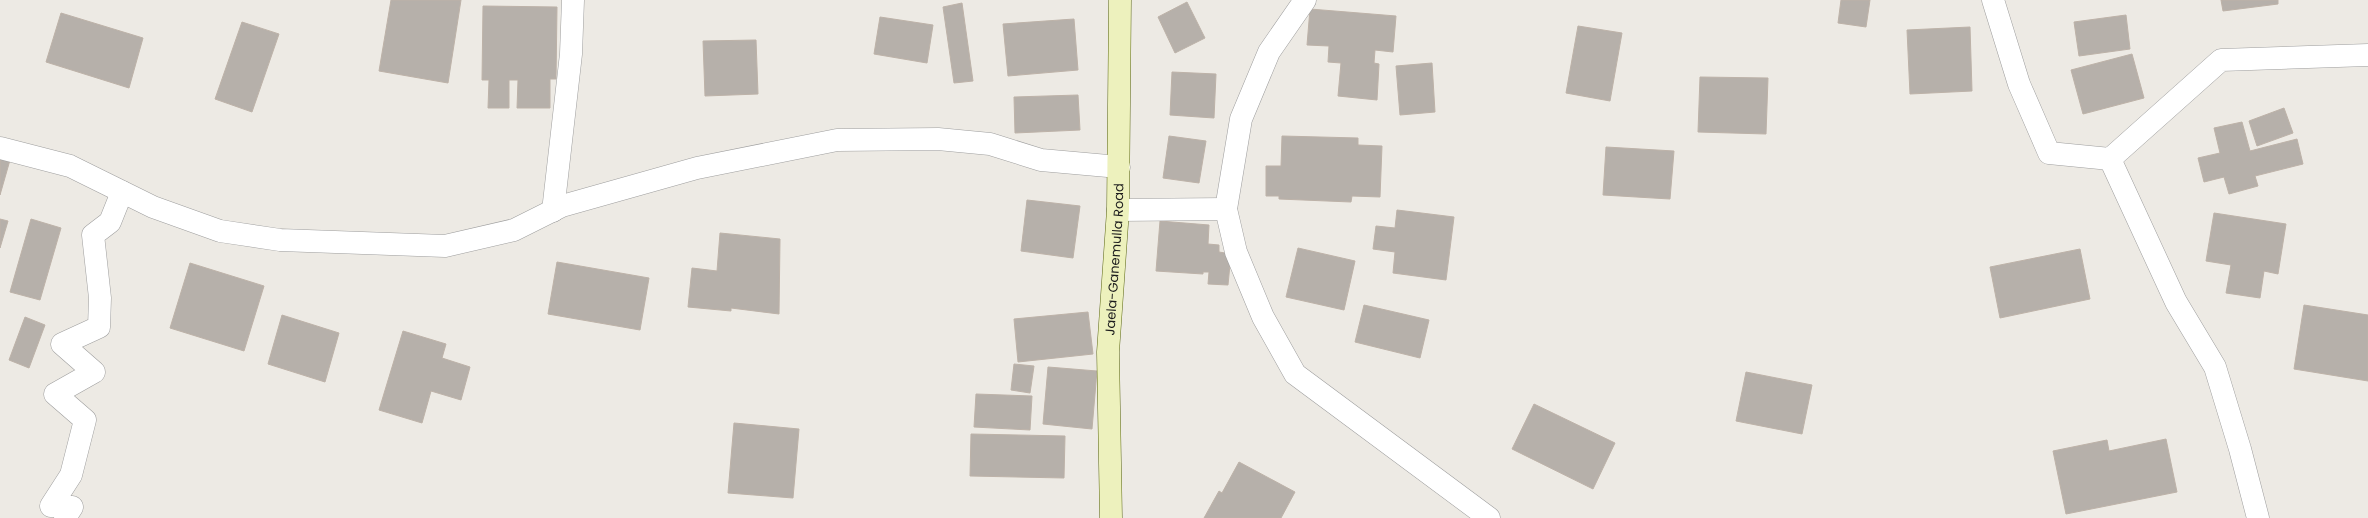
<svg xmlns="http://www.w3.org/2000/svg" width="2368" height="518" font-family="Poppins,sans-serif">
  <rect width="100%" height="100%" fill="#edeae4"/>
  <!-- building -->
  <g fill="#b6b0aa" stroke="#bdb2a8">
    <path d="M391 0H461L448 83 379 71Z"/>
    <path d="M1841 0H1870L1866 27 1838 23Z"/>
    <path d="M2221 0H2278V4L2223 11Z"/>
    <path d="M1187 2 1205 38 1175 53 1158 17Z"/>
    <path d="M962 3 973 81 954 83 943 7Z"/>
    <path d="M483 6 557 7 556 79H550V108H517L518 80H509V108H488L489 80H482Z"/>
    <path d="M1310 9 1396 16 1393 52 1375 50 1374 63 1379 64 1377 100 1338 96 1341 63 1328 62 1329 46 1307 45Z"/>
    <path d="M61 13 143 38 129 88 46 62Z"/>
    <path d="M2126 15 2130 49 2079 56 2074 22Z"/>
    <path d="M880 17 933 25 927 63 874 54Z"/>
    <path d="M1074 19 1078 70 1008 76 1003 24Z"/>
    <path d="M242 22 279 34 252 112 215 99Z"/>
    <path d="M1578 26 1622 33 1610 101 1566 93Z"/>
    <path d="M1970 27 1972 91 1910 94 1907 30Z"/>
    <path d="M756 40 758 94 705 96 703 41Z"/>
    <path d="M2132 54 2144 98 2083 114 2071 70Z"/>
    <path d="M1432 63 1435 112 1400 115 1396 66Z"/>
    <path d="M1172 72 1216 74 1214 118 1170 115Z"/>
    <path d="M1700 77 1768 78 1766 134 1698 132Z"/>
    <path d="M1078 95 1080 130 1015 133 1014 97Z"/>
    <path d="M2284 108 2293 133 2257 146 2249 121Z"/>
    <path d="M2242 122 2250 151 2297 139 2303 164 2255 176 2258 186 2229 194 2224 177 2204 182 2198 158 2220 153 2214 128Z"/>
    <path d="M1169 136 1206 141 1199 183 1163 178Z"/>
    <path d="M1282 136 1358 138V145L1382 146 1380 197 1352 196 1351 202 1279 199V196H1266V166H1281Z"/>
    <path d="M1606 147 1674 151 1670 199 1603 195Z"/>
    <path d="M0 157 10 160 0 195Z"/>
    <path d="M1027 200 1080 206 1073 258 1021 251Z"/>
    <path d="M1397 210 1454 217 1446 280 1393 273 1395 252 1373 249 1376 226 1395 228Z"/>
    <path d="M2214 213 2286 224 2278 274 2264 271 2260 298 2226 293 2231 265 2206 261Z"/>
    <path d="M0 219 8 221 0 248Z"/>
    <path d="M31 219 61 228 40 300 10 292Z"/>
    <path d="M1160 221 1209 225 1208 244 1219 245V252L1231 254 1228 285 1208 284 1209 272H1203V274L1156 271Z"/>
    <path d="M720 233 780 239 779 314 731 308V311L688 307 692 268 717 271Z"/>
    <path d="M1298 248 1355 261 1344 310 1286 297Z"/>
    <path d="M2080 249 2090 299 2000 318 1990 267Z"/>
    <path d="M557 262 649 278 640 330 548 314Z"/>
    <path d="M190 263 264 286 244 351 170 328Z"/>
    <path d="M1364 305 1429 320 1420 358 1355 342Z"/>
    <path d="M2304 305 2368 315V381L2294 369Z"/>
    <path d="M1088 312 1093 354 1018 362 1014 319Z"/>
    <path d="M282 315 339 333 325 382 268 364Z"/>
    <path d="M25 317 45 325 29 368 9 360Z"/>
    <path d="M403 331 446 344 442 358 470 367 461 400 431 391 422 423 379 410Z"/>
    <path d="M1014 364 1034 366 1030 393 1011 390Z"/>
    <path d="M1048 367 1097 371 1092 429 1043 424Z"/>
    <path d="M1746 372 1812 385 1802 434 1736 421Z"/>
    <path d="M976 394 1032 396 1030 430 974 427Z"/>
    <path d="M1534 404 1615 443 1593 489 1512 449Z"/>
    <path d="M734 423 799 429 793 498 728 493Z"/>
    <path d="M971 434 1065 436 1064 478 970 476Z"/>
    <path d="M2166 439 2177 492 2066 514 2053 451 2107 440 2109 451Z"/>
    <path d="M1239 462 1295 492 1281 518H1204L1219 491 1222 493Z"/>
  </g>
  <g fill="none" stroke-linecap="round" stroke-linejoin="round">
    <defs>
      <g id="street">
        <path d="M1305 0 1269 52 1241 119 1226 209 1236 252 1263 317 1295 374 1489 518"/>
        <path d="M1993 0 2019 84 2049 153 2110 159 2221 60 2368 55"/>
        <path d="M0 148 70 166 153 207 220 231 280 240 445 246 514 230 562 206 697 168 837 140 938 139 990 144 1041 160 1119 167"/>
        <path d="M2110 159 2176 302 2215 367 2240 449 2258 518"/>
        <path d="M1118 210 1226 209"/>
        <path d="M553 211 571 54 573 0"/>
        <path d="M65 518 72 507 51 506 71 475 85 420 55 394 94 372 62 344 99 327 100 298 93 235 110 222 122 192"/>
      </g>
      <g id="secondary">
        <path id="s1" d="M1111 518 1108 352 1118 210 1120 0"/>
      </g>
    </defs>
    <!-- street casing -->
    <use href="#street" stroke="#9e9e9e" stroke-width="23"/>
    <!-- secondary casing -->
    <use href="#secondary" stroke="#5a6612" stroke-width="23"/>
    <!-- street -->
    <use href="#street" stroke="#fff" stroke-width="22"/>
    <!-- secondary -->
    <use href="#secondary" stroke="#edf1bd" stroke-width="22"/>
  </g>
  <g text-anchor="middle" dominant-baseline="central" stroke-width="4" stroke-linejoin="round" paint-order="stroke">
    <!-- street labels -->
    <g font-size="13" fill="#1d1d1d" stroke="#fff">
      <text stroke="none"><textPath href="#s1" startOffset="259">Jaela-Ganemulla Road</textPath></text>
    </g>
  </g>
</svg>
